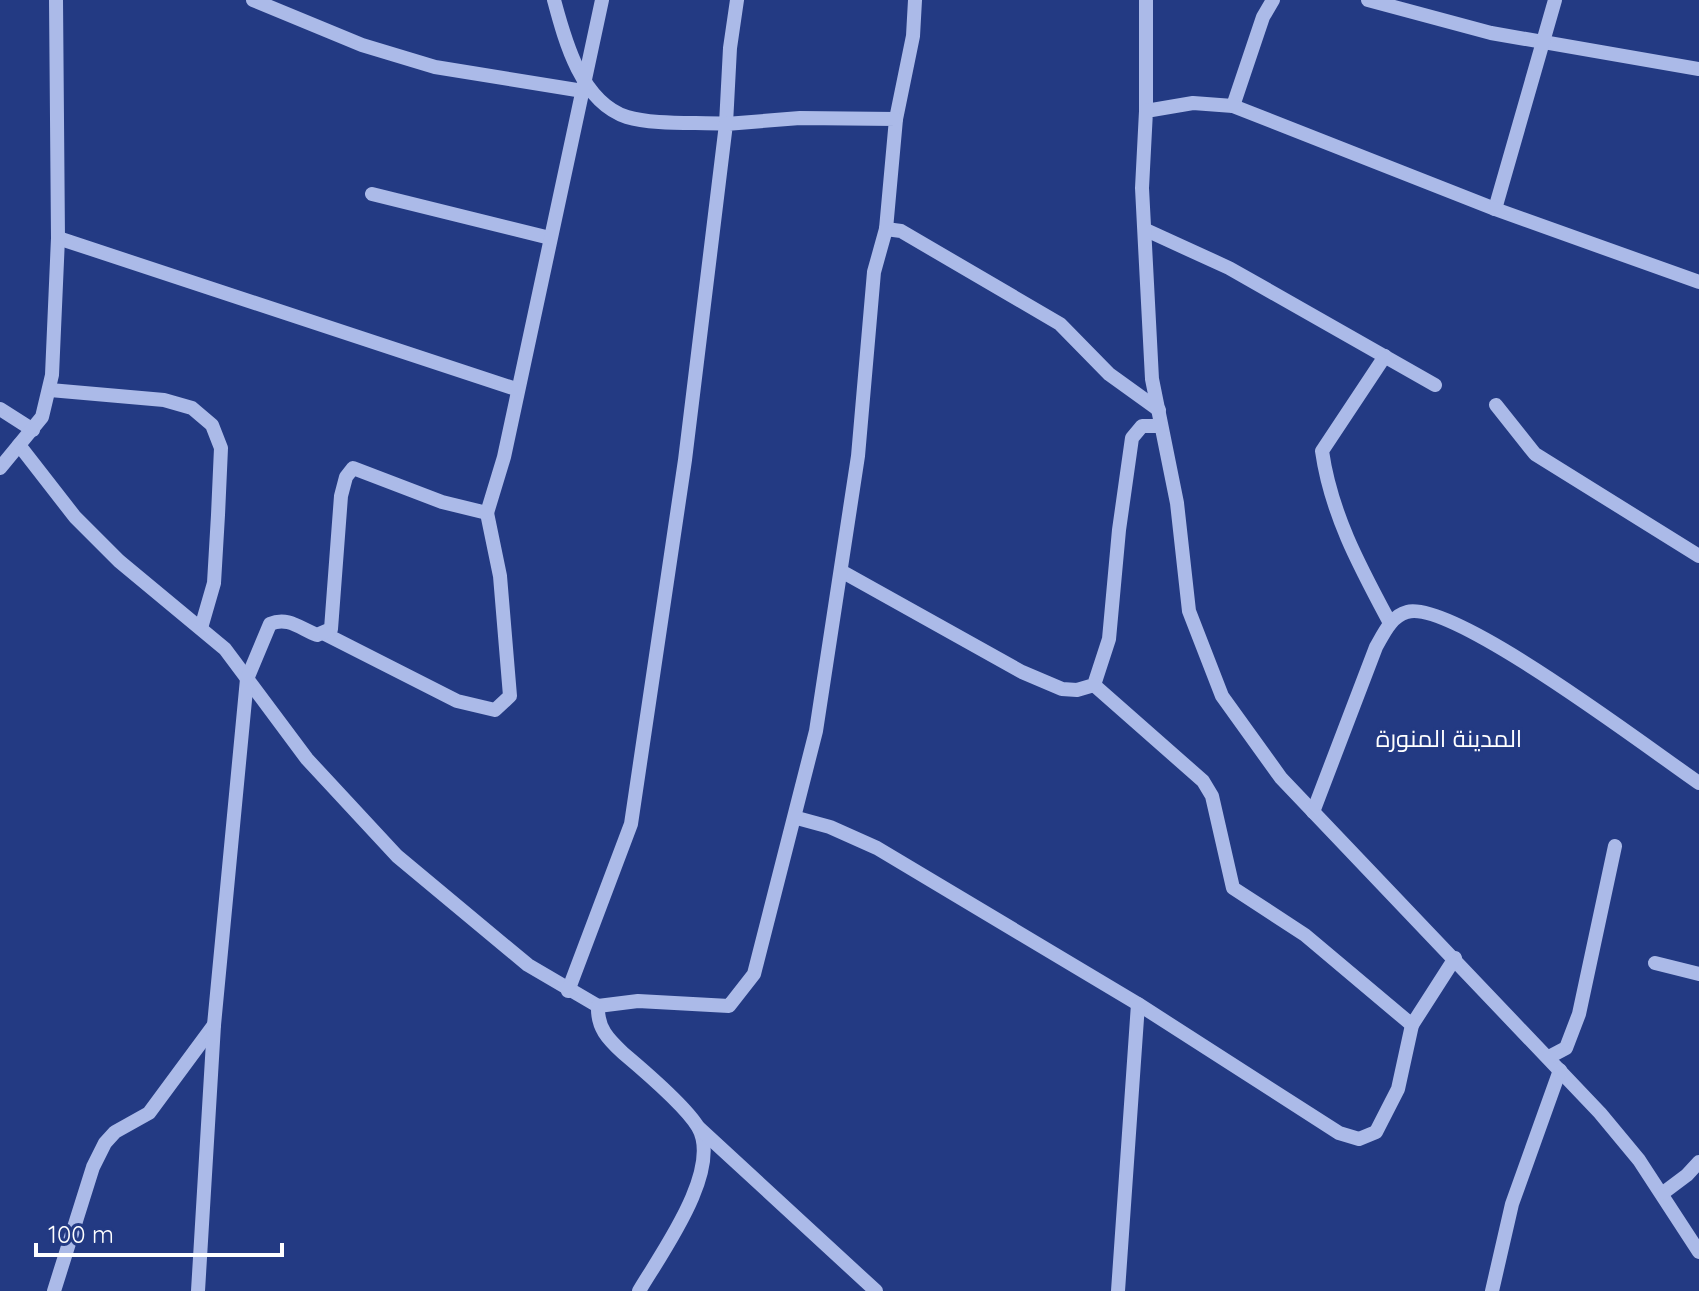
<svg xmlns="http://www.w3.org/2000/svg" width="1699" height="1291" font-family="Quicksand,Cairo,sans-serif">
  <rect width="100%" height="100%" fill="#233a83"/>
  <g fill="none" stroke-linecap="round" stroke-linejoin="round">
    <!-- minor -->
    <g stroke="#abbae8" stroke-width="14">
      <path d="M253 0 362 45 435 67 583 91"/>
      <path d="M554 0C565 41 581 102 627 117 653 125 698 122 726 124L730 48 737 0"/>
      <path d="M1146 0V111"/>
      <path d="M1368 0 1491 33 1699 69"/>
      <path d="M1233 106 1263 17 1273 0"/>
      <path d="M896 119 913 36 915 0"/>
      <path d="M372 194 550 238"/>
      <path d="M1495 209 1555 0"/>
      <path d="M886 229 901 231 1060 324 1109 374 1159 410"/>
      <path d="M1146 230 1229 268 1435 385"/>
      <path d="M58 238 516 389"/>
      <path d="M1699 282 1495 209 1233 106 1193 103 1146 111 1142 188 1152 379 1177 503 1189 611 1222 696 1281 778 1600 1113 1639 1160 1699 1252"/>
      <path d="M1385 356 1322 451C1331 514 1360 567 1390 623"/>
      <path d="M50 390 164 400 192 408 212 425 221 448 218 515 214 583 201 628"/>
      <path d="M1496 405 1535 454 1699 556"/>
      <path d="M0 409 33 430"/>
      <path d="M19 445 75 517 119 561 225 649 307 759 397 856 528 965 598 1006C597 1028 608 1039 623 1053 642 1069 686 1107 698 1127 723 1170 660 1255 639 1291"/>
      <path d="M0 468 42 417 52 375 58 238 56 0"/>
      <path d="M841 571 1022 672 1062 689 1077 690 1094 685 1109 639 1119 530 1132 438 1142 426H1161"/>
      <path d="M325 634 457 701 495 710 510 696 500 576 487 513"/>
      <path d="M1094 685 1203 781 1212 796 1233 888 1305 935 1412 1025 1455 958"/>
      <path d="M1313 812 1376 647C1383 635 1391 616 1407 612 1453 599 1652 751 1699 783"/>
      <path d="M797 818 830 827 877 848 1138 1004 1339 1133 1359 1139 1376 1132 1398 1089 1412 1025"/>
      <path d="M1655 963 1699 974"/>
      <path d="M568 991 631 824 685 460 726 124 800 118 896 119 886 229 874 272 858 456 816 731 754 974 729 1006 638 1001 598 1006"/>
      <path d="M1549 1057 1566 1048 1579 1014 1615 846"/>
      <path d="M699 1128 876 1291"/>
      <path d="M1663 1193 1687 1175 1699 1162"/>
      <path d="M54 1291 93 1167 105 1143 115 1132 149 1113 214 1025"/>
      <path d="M198 1291 214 1025 247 679 270 624C288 616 301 629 317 635L331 629 341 496 346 477 353 468 442 502 487 513 504 457 602 0"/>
      <path d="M1118 1291 1138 1004"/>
      <path d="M1492 1291 1512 1204 1560 1070"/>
    </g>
  </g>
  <g text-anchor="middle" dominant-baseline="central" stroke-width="6" stroke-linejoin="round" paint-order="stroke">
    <!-- neighbourhood labels -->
    <g font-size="24" fill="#fff" stroke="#233a83">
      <text x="1449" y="738">المدينة المنورة</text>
    </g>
  </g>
  <!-- scale -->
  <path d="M36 1243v12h246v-12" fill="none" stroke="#ffffff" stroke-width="4"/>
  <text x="48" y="1243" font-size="24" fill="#ffffff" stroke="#233a83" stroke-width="6" paint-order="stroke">100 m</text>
</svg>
